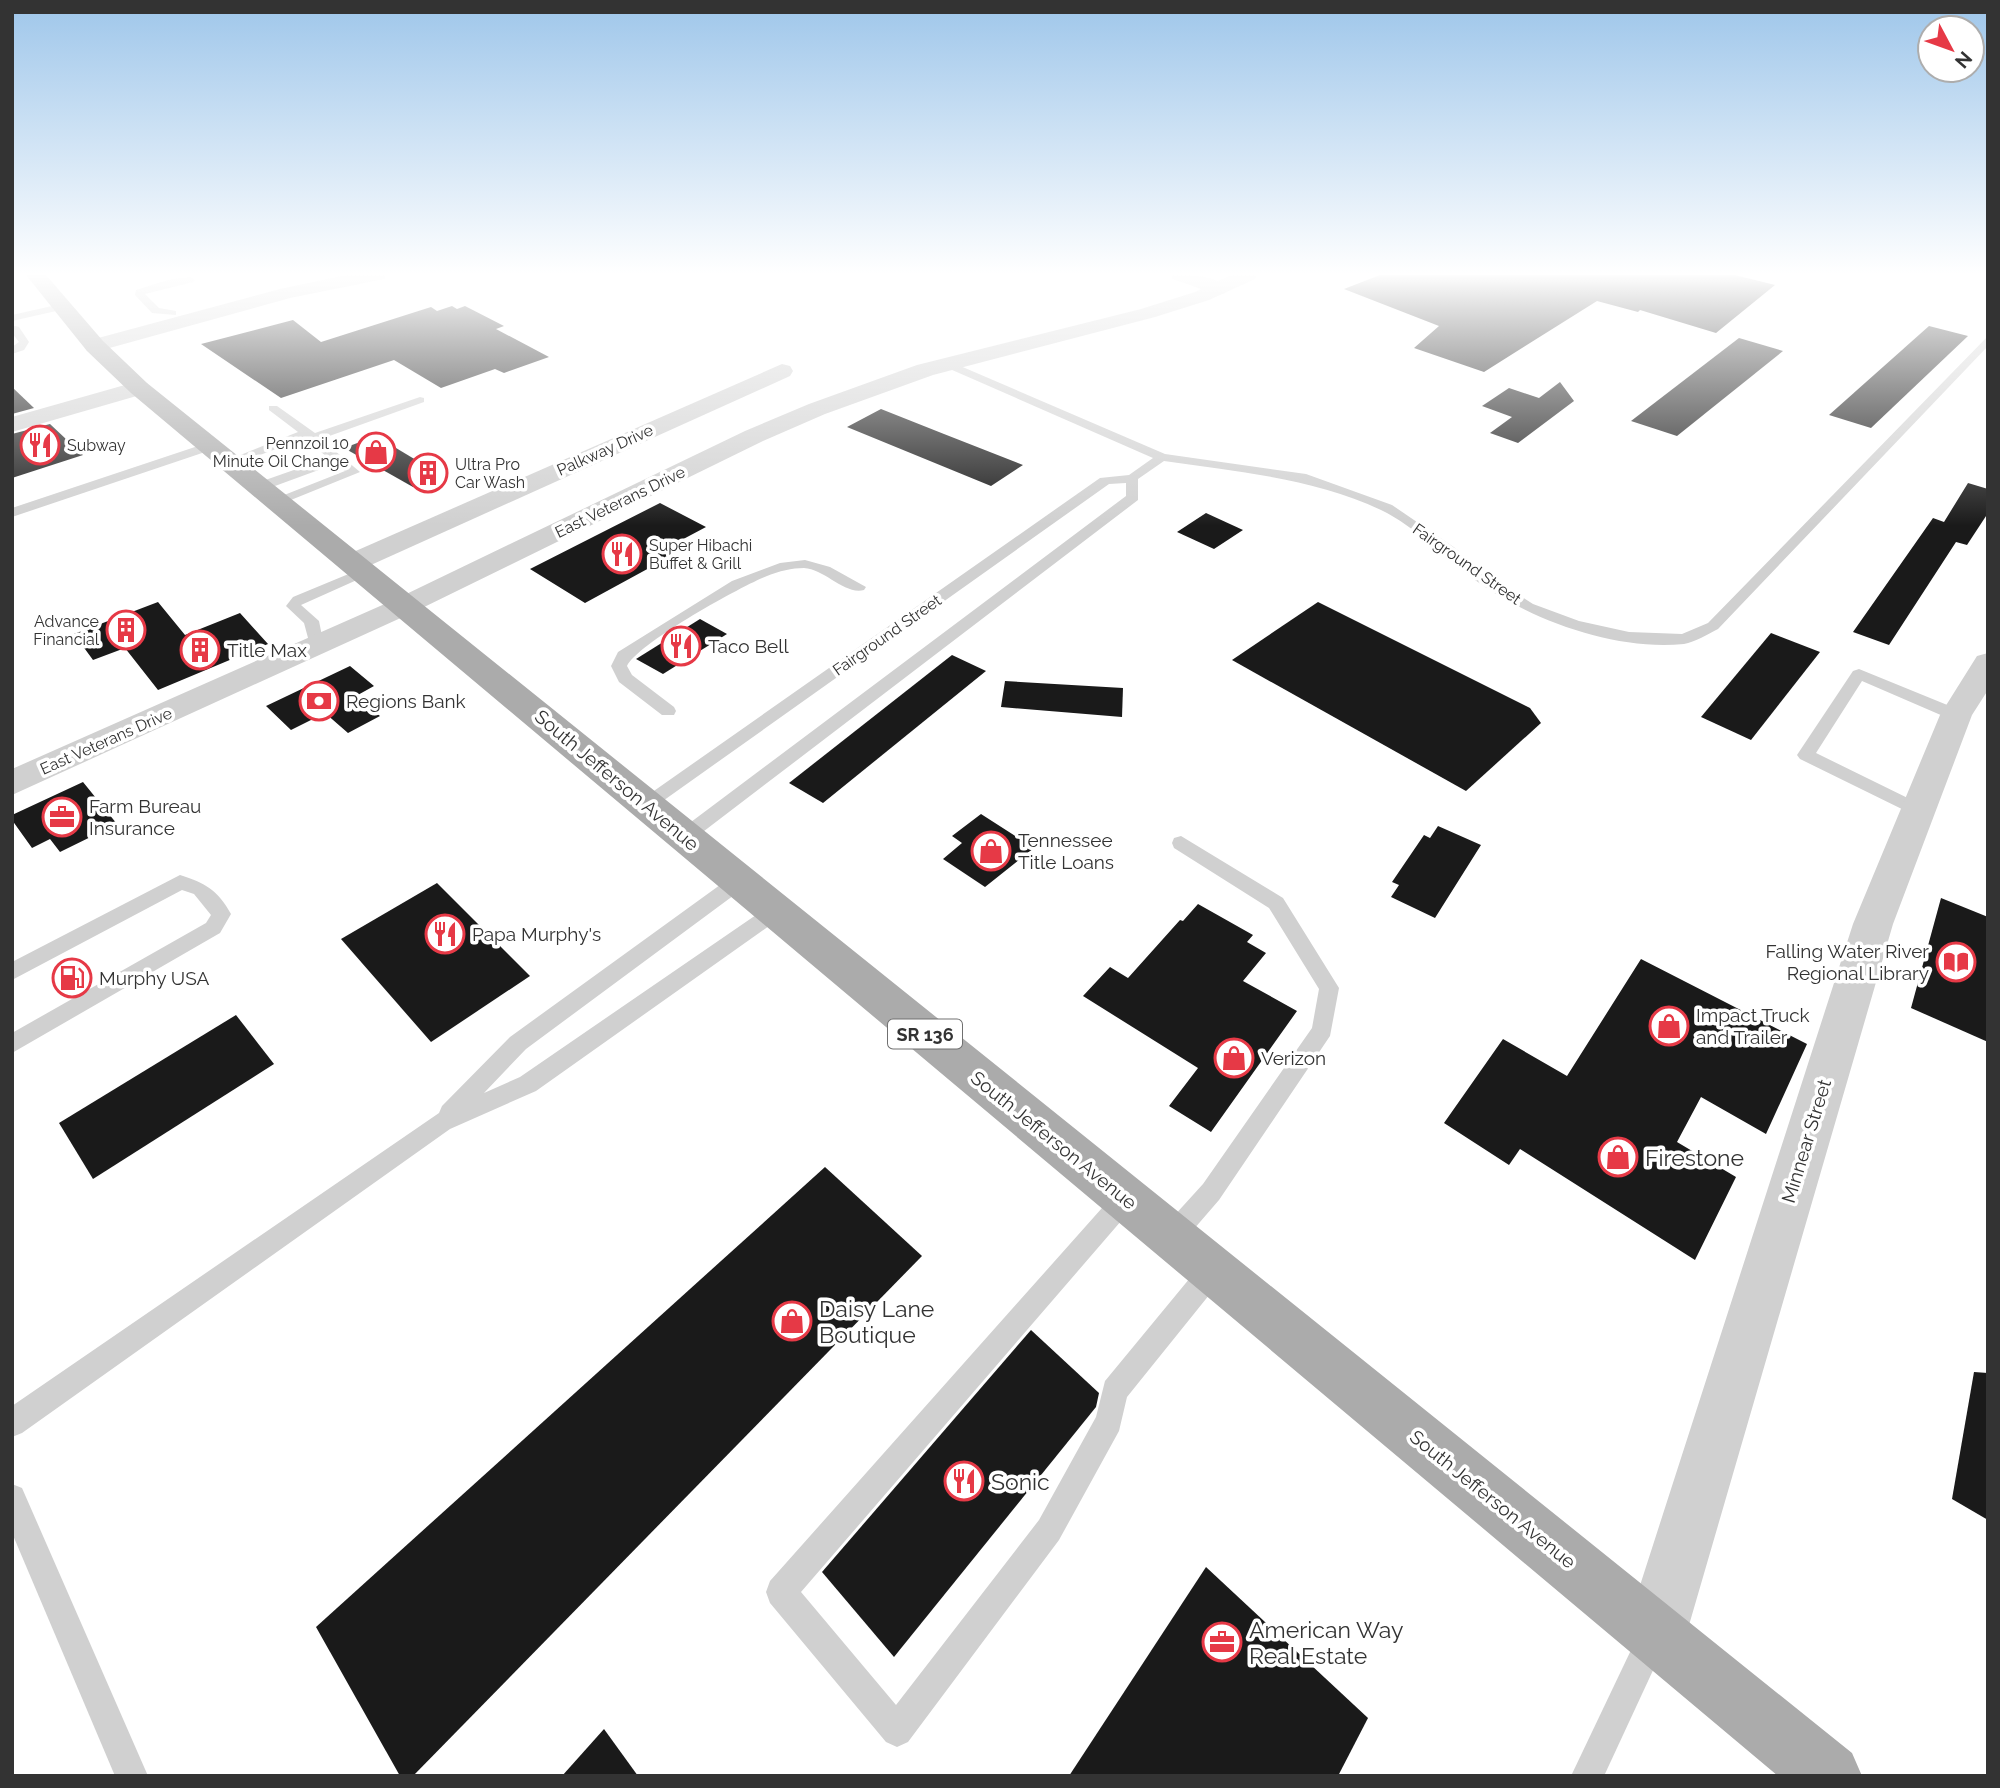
<svg xmlns="http://www.w3.org/2000/svg" width="2000" height="1788" font-family="Raleway,sans-serif">
  <rect width="100%" height="100%" fill="#fff"/>
  <!-- building -->
  <g fill="#1a1a1a">
    <path d="M1380 275H1735L1775 285 1716 333 1640 310 1638 312 1597 301 1484 372 1414 348 1439 326 1344 289Z"/>
    <path d="M452 306 457 309 465 306 504 326 496 329 549 357 504 373 495 369 441 388 394 360 281 398 201 344 293 320 321 342 431 307 437 311Z"/>
    <path d="M1929 326 1968 336 1871 428 1829 415Z"/>
    <path d="M1739 338 1783 351 1677 436 1631 421Z"/>
    <path d="M1560 382 1574 401 1518 443 1490 433 1512 417 1482 406 1509 388 1539 398Z"/>
    <path d="M12 387 34 408 12 414Z"/>
    <path d="M881 409 944 434 1023 465 991 486 847 427Z"/>
    <path d="M50 424 83 455 12 478V434Z"/>
    <path d="M376 436 441 475 413 487 344 448Z"/>
    <path d="M1968 483 1988 489V513L1967 545 1956 542 1889 645 1853 632 1933 518 1944 522Z"/>
    <path d="M660 503 706 527 674 544 684 549 585 603 530 569Z"/>
    <path d="M1206 513 1243 530 1214 549 1177 532Z"/>
    <path d="M158 602 185 635 240 613 268 644 158 690 125 648 93 660 74 634Z"/>
    <path d="M1318 602 1530 708 1541 723 1466 791 1232 660Z"/>
    <path d="M700 619 727 634 663 674 636 659Z"/>
    <path d="M1771 633 1820 652 1751 740 1701 717Z"/>
    <path d="M952 655 986 671 823 803 789 783Z"/>
    <path d="M350 666 374 686 356 696 380 716 348 733 325 713 291 730 266 706Z"/>
    <path d="M1005 681 1123 688 1122 717 1001 707Z"/>
    <path d="M83 782 117 824 60 852 50 839 32 848 12 820V815Z"/>
    <path d="M981 814 1034 848 985 887 943 859 962 843 952 836Z"/>
    <path d="M1438 826 1481 845 1435 918 1391 897 1399 885 1392 882 1424 835 1430 838Z"/>
    <path d="M437 883 530 976 431 1042 341 939Z"/>
    <path d="M1941 898 1988 917V1042L1911 1008Z"/>
    <path d="M1198 904 1253 935 1247 942 1266 953 1243 981 1297 1011 1211 1132 1169 1106 1198 1068 1083 996 1110 967 1128 978 1180 920 1183 921Z"/>
    <path d="M1641 959 1807 1044 1766 1134 1701 1097 1677 1142 1736 1177 1695 1260 1520 1149 1509 1165 1444 1123 1503 1039 1567 1076Z"/>
    <path d="M236 1015 274 1064 93 1179 59 1123Z"/>
    <path d="M825 1167 922 1256 413 1776H400L316 1627Z"/>
    <path d="M1031 1330 1099 1393 1096 1407 894 1657 822 1572Z"/>
    <path d="M1974 1372 1988 1373V1520L1952 1499Z"/>
    <path d="M1206 1567 1368 1718 1338 1776H1069Z"/>
    <path d="M604 1729 638 1776H562Z"/>
  </g>
  <g fill="none" stroke-linecap="round" stroke-linejoin="round">
    <!-- service -->
    <g fill="#d0d0d0" fill-rule="evenodd">
      <path d="M190 277 195 280 193 282 145 294 159 308 176 311V315L152 313 135 295 136 290 168 280Z"/>
      <path d="M61 304 65 305V309L12 321V315Z"/>
      <path d="M15 326 19 327 29 342 24 350 12 354V347L19 342 12 333V327Z"/>
      <path d="M1988 336V346L1718 629C1708 634 1695 642 1684 644 1614 651 1530 620 1475 580 1444 557 1416 527 1381 510 1313 478 1238 472 1164 461L1138 479V500L691 841H679L676 836 679 831 1126 496V483L1109 484 653 808H641L638 804 641 800 1100 478 1129 475 1153 458 943 366V362H951L1165 454 1306 474 1392 505 1455 548 1484 573 1533 604 1579 621 1629 632 1682 634 1708 623Z"/>
      <path d="M420 397 424 398V402L321 439 360 472 281 504 276 505 269 501 345 471 335 464 264 490H254V484L328 458 305 438 233 465H225L223 462 298 432 269 410V406H277L315 433Z"/>
      <path d="M210 442 216 446 214 449 12 517V508Z"/>
      <path d="M805 560 830 567 866 587 864 590C844 595 825 569 804 568 792 568 779 571 767 576 741 586 637 644 627 666L632 675 674 707 676 711 674 715H662L619 682 611 666 618 652 732 581 780 563Z"/>
      <path d="M363 568 368 569V575L301 605 319 621 324 646 316 651 311 649 304 623 286 606 293 597Z"/>
      <path d="M1859 669 1962 711 1964 715 1956 720 1950 719 1862 681 1816 753 1924 806 1927 810 1924 814H1912L1800 759 1797 755 1853 671Z"/>
      <path d="M1181 836 1283 898 1339 988 1330 1036 1219 1200 1181 1244 1172 1248 1163 1244 1160 1236 1163 1228 1203 1184 1312 1028 1319 989 1269 908 1174 848 1172 843 1174 838Z"/>
      <path d="M180 875C205 883 218 890 231 914L220 933 12 1053V1033L206 923 211 915 194 894 182 890 12 980V962Z"/>
      <path d="M738 875 745 877 748 882 745 887 526 1049 484 1093 520 1077 769 906 776 904 783 906 786 911 783 916 536 1091 450 1129 22 1433 12 1437V1406L439 1113 442 1106 510 1037 731 877Z"/>
      <path d="M1126 1187 1134 1190 1138 1198 1134 1206 801 1592 896 1705 1039 1520 1096 1417 1105 1381 1204 1261 1213 1258 1222 1261 1226 1270 1222 1279 1127 1397 1119 1431 1059 1540 908 1742 897 1747 886 1742 770 1603 766 1592 770 1581 1118 1190Z"/>
      <path d="M12 1484 22 1488 148 1776H115L12 1533Z"/>
      <path d="M1653 1623 1664 1627 1668 1638 1604 1776H1571L1642 1627Z"/>
    </g>
    <!-- minor -->
    <g fill="#d0d0d0" fill-rule="evenodd">
      <path d="M346 275H386L384 279 290 298 95 352 87 351 84 346 87 341 280 289Z"/>
      <path d="M1171 275C1189 275 1215 274 1228 289L1225 293 1218 295 1173 279Z"/>
      <path d="M782 364 790 366 793 371 790 376 362 569 352 571 342 569 338 563 342 557Z"/>
      <path d="M139 381 147 383 150 388 147 393 12 432V417Z"/>
      <path d="M1988 653V690L1972 715 1893 924 1687 1632 1678 1654 1656 1663 1634 1654 1625 1632 1853 924 1940 715 1977 656Z"/>
    </g>
    <!-- tertiary -->
    <path fill="#d0d0d0" fill-rule="evenodd" d="M1231 275H1257L1255 279 1209 300 1155 317 933 375 825 414 763 441 416 611 12 795V769L396 599 745 431 809 404 917 365 1141 309 1195 292Z"/>
    <!-- primary -->
    <path fill="#ababab" fill-rule="evenodd" d="M26 275H46L103 341 147 383 1852 1753 1862 1776H1778L131 393 87 351Z"/>
  </g>
  <!-- sky -->
  <linearGradient id="sky" x2="0" y2="1"><stop stop-color="#9ec6ea"/><stop offset="0.52" stop-color="#fff"/><stop offset="1" stop-color="#fff" stop-opacity="0"/></linearGradient>
  <rect width="2000" height="526" fill="url(#sky)"/>
  <!-- icons -->
  <defs>
    <symbol id="restaurant-ring" viewBox="-11 -11 22 22"><circle r="9.5" fill="#fff" stroke="#e63946" stroke-width="1.5"/><path d="M-5-6h1v4h1v-4h1v4h1v-4h1v5L-1.5 .5V6h-2V.5L-5-1ZM5-6V6H3V1.5H1.5Q1.5-4 5-6Z" fill="#e63946"/></symbol>
    <symbol id="shop-ring" viewBox="-11 -11 22 22"><circle r="9.5" fill="#fff" stroke="#e63946" stroke-width="1.5"/><path d="M-5-2.5h2.3a2.7 3.5 0 0 1 5.4 0H5L5.5 6h-11ZM-1.5-2.5h3a1.5 2.3 0 0 0-3 0Z" fill="#e63946"/></symbol>
    <symbol id="building-ring" viewBox="-11 -11 22 22"><circle r="9.5" fill="#fff" stroke="#e63946" stroke-width="1.5"/><path d="M-4-6H4V6H1V3H-1V6H-4ZM-2.5-4.3h1.7v1.8h-1.7ZM.8-4.3h1.7v1.8H.8ZM-2.5-1h1.7V.8h-1.7ZM.8-1h1.7V.8H.8Z" fill="#e63946"/></symbol>
    <symbol id="bank-ring" viewBox="-11 -11 22 22"><circle r="9.5" fill="#fff" stroke="#e63946" stroke-width="1.5"/><path d="M-6-4H6V4H-6ZM0-2.3a2.3 2.3 0 1 0 0 4.6a2.3 2.3 0 1 0 0-4.6Z" fill="#e63946"/></symbol>
    <symbol id="office-ring" viewBox="-11 -11 22 22"><circle r="9.5" fill="#fff" stroke="#e63946" stroke-width="1.5"/><path d="M-6-3h4V-5.5h4V-3h4V5H-6ZM-1-4.5V-3h2v-1.5ZM-6 0V1H6V0Z" fill="#e63946"/></symbol>
    <symbol id="library-ring" viewBox="-11 -11 22 22"><circle r="9.5" fill="#fff" stroke="#e63946" stroke-width="1.5"/><path d="M-6-4Q-3-5.5-.7-3.5V5Q-3 3-6 4ZM6-4Q3-5.5 .7-3.5V5Q3 3 6 4Z" fill="#e63946"/></symbol>
    <symbol id="fuel-ring" viewBox="-11 -11 22 22"><circle r="9.5" fill="#fff" stroke="#e63946" stroke-width="1.5"/><path d="M-5.5-6h7V0h2V4h1.3V-2.5L3-4.5l.8-.8L6-3V5H2.5V1h-1V6h-7ZM-4.2-4.7v3.2H.2V-4.7Z" fill="#e63946"/></symbol>
  </defs>
  <g fill-rule="evenodd">
    <use href="#restaurant-ring" x="18" y="423" width="44" height="44"/>
    <use href="#shop-ring" x="354" y="430" width="44" height="44"/>
    <use href="#building-ring" x="406" y="451" width="44" height="44"/>
    <use href="#restaurant-ring" x="600" y="532" width="44" height="44"/>
    <use href="#building-ring" x="104" y="608" width="44" height="44"/>
    <use href="#restaurant-ring" x="659" y="624" width="44" height="44"/>
    <use href="#building-ring" x="178" y="628" width="44" height="44"/>
    <use href="#bank-ring" x="297" y="679" width="44" height="44"/>
    <use href="#office-ring" x="40" y="795" width="44" height="44"/>
    <use href="#shop-ring" x="969" y="829" width="44" height="44"/>
    <use href="#restaurant-ring" x="423" y="912" width="44" height="44"/>
    <use href="#library-ring" x="1934" y="940" width="44" height="44"/>
    <use href="#fuel-ring" x="50" y="956" width="44" height="44"/>
    <use href="#shop-ring" x="1647" y="1004" width="44" height="44"/>
    <use href="#shop-ring" x="1212" y="1036" width="44" height="44"/>
    <use href="#shop-ring" x="1596" y="1135" width="44" height="44"/>
    <use href="#shop-ring" x="770" y="1299" width="44" height="44"/>
    <use href="#restaurant-ring" x="942" y="1459" width="44" height="44"/>
    <use href="#office-ring" x="1200" y="1620" width="44" height="44"/>
  </g>
  <g text-anchor="middle" dominant-baseline="central" stroke-width="7" stroke-linejoin="round" paint-order="stroke">
    <!-- far-poi labels -->
    <g font-size="16" fill="#333" stroke="#fff" text-anchor="start">
      <text x="349" y="443" text-anchor="end">Pennzoil 10<tspan x="349" dy="18">Minute Oil Change</tspan></text>
      <text x="67" y="445">Subway</text>
      <text x="455" y="464">Ultra Pro<tspan x="455" dy="18">Car Wash</tspan></text>
      <text x="649" y="545">Super Hibachi<tspan x="649" dy="18">Buffet &amp; Grill</tspan></text>
      <text x="99" y="621" text-anchor="end">Advance<tspan x="99" dy="18">Financial</tspan></text>
    </g>
    <!-- far-street labels -->
    <g font-size="16" fill="#333" stroke="#fff">
      <text transform="translate(605 450) rotate(-24)">Palkway Drive</text>
      <text transform="translate(620 502) rotate(-26)">East Veterans Drive</text>
      <text transform="translate(1467 564) rotate(35)">Fairground Street</text>
      <text transform="translate(887 635) rotate(-35)">Fairground Street</text>
      <text transform="translate(106 741) rotate(-24)">East Veterans Drive</text>
    </g>
    <!-- shield labels -->
    <rect fill="#fff" stroke="#707070" stroke-width="2" x="888" y="1019.5" width="74" height="29" rx="5"/>
    <g font-size="18" font-weight="bold" fill="#333">
      <text x="925" y="1034">SR 136</text>
    </g>
    <!-- poi labels -->
    <g font-size="19" fill="#333" stroke="#fff" text-anchor="start">
      <text x="708" y="646">Taco Bell</text>
      <text x="227" y="650">Title Max</text>
      <text x="346" y="701">Regions Bank</text>
      <text x="89" y="806">Farm Bureau<tspan x="89" dy="22">Insurance</tspan></text>
      <text x="1018" y="840">Tennessee<tspan x="1018" dy="22">Title Loans</tspan></text>
      <text x="472" y="934">Papa Murphy's</text>
      <text x="1929" y="951" text-anchor="end">Falling Water River<tspan x="1929" dy="22">Regional Library</tspan></text>
      <text x="99" y="978">Murphy USA</text>
      <text x="1696" y="1015">Impact Truck<tspan x="1696" dy="22">and Trailer</tspan></text>
      <text x="1261" y="1058">Verizon</text>
    </g>
    <!-- street labels -->
    <g font-size="19" fill="#333" stroke="#fff">
      <text transform="translate(617 780) rotate(40)">South Jefferson Avenue</text>
      <text transform="translate(1054 1140) rotate(39)">South Jefferson Avenue</text>
      <text transform="translate(1806 1141) rotate(-73)">Minnear Street</text>
      <text transform="translate(1493 1499) rotate(39)">South Jefferson Avenue</text>
    </g>
    <!-- near-poi labels -->
    <g font-size="23" fill="#333" stroke="#fff" text-anchor="start">
      <text x="1645" y="1157">Firestone</text>
      <text x="819" y="1308">Daisy Lane<tspan x="819" dy="26">Boutique</tspan></text>
      <text x="991" y="1481">Sonic</text>
      <text x="1249" y="1629">American Way<tspan x="1249" dy="26">Real Estate</tspan></text>
    </g>
  </g>
  <!-- border -->
  <rect width="2000" height="1788" fill="none" stroke="#333333" stroke-width="28"/>
  <!-- north arrow -->
  <g transform="translate(1951 49) rotate(131)"><circle r="33" fill="#ffffff" stroke="#adadad" stroke-width="2"/>
  <path d="M0-5L12 26L0 18L-12 26Z" fill="#e63946"/>
  <text y="-10" font-size="19" font-weight="bold" text-anchor="middle" fill="#333333">N</text>
  </g>
</svg>
